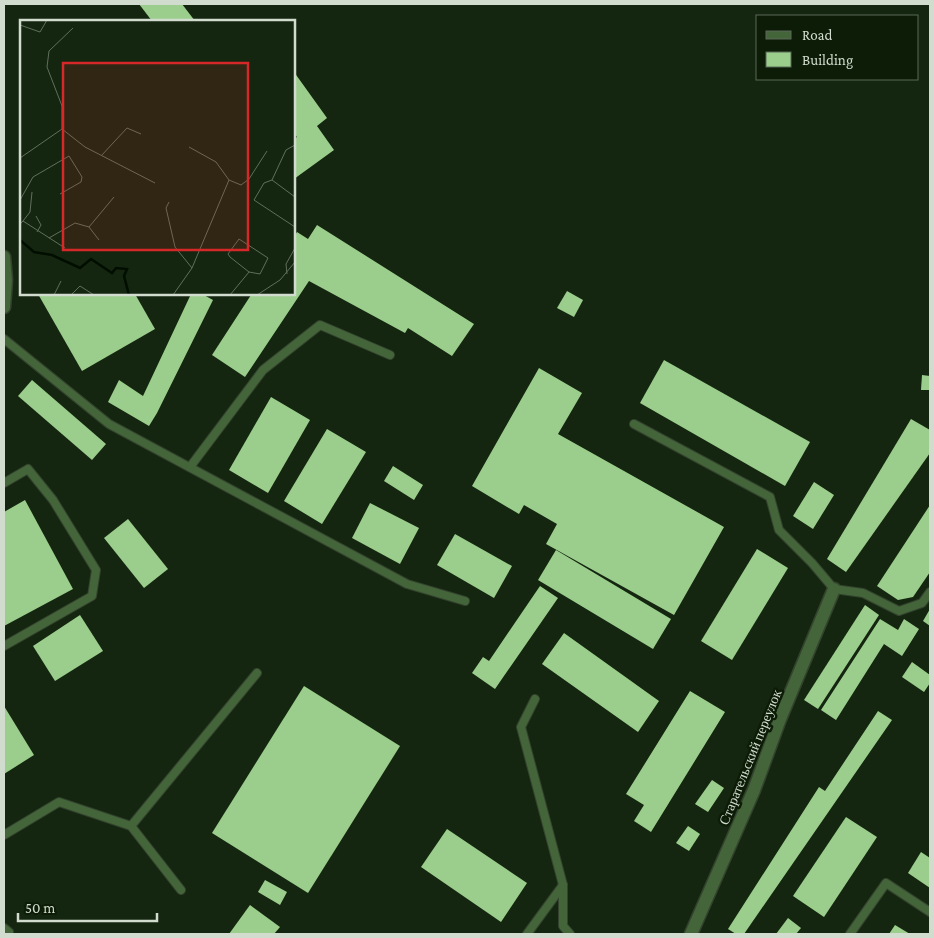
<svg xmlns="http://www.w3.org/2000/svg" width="934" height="938" font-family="'Crimson Pro',serif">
  <rect width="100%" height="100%" fill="#152610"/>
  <!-- building -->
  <g fill="#9bce8c">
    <path d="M139 4H182L195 21H152Z"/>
    <path d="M294 72 327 118 317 126 334 150 294 179V139L297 137 294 133Z"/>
    <path d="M317 225 474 324 452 356 408 328 405 333 309 281 245 377 212 355 251 295 254 296 256 294H294V237L297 232 308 239Z"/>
    <path d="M567 291 583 300 574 317 557 308Z"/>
    <path d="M38 294H135L155 329 82 371Z"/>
    <path d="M191 294H202L213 300 157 413 149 426 108 402 119 380 143 396Z"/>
    <path d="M664 360 810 442 785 486 640 403Z"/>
    <path d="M539 368 582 393 558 434 724 527 674 615 546 544 557 524 524 505 519 514 472 486Z"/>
    <path d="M922 375 930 376V390H921Z"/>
    <path d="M32 380 106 444 92 460 18 396Z"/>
    <path d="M271 397 310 420 268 493 229 470Z"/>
    <path d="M911 419 930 430V453L846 572 827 559Z"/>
    <path d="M327 429 366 452 322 524 284 501Z"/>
    <path d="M393 466 423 485 414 500 384 481Z"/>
    <path d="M814 482 834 495 813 529 793 516Z"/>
    <path d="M25 500 73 589 4 626V512Z"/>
    <path d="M370 503 419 528 400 564 352 538Z"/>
    <path d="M930 505V572L913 597 898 600 877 586Z"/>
    <path d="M128 519 168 569 144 588 104 538Z"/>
    <path d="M455 534 512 566 494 598 437 565Z"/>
    <path d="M757 549 788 568 732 660 701 641Z"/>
    <path d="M556 550 671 619 653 649 538 580Z"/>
    <path d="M540 586 558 598 495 689 472 673 483 657 489 661Z"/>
    <path d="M865 605 879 615 818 709 804 700Z"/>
    <path d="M930 609V626L923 621Z"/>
    <path d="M80 615 103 651 55 681 33 646Z"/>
    <path d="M880 619 898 630 904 619 919 629 902 656 884 644 836 720 821 710Z"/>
    <path d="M564 633 659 701 638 732 542 664Z"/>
    <path d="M912 662 930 675V683L924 692 902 677Z"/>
    <path d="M304 686 400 746 308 893 212 833Z"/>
    <path d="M690 691 725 712 651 832 634 821 644 805 626 794Z"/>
    <path d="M4 706 34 755 4 774Z"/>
    <path d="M878 711 892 720 744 934H736L728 929 819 787 825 791Z"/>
    <path d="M712 780 724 788 708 812 695 804Z"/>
    <path d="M846 817 877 837 824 917 793 896Z"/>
    <path d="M688 826 700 834 689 851 676 843Z"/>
    <path d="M447 829 527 883 501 922 421 867Z"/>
    <path d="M921 852 930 858V888L908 873Z"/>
    <path d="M265 880 287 892 280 905 258 892Z"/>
    <path d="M250 905 280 927 274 934H229Z"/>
    <path d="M788 918 801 928 796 934H776Z"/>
    <path d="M895 925 910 934H889Z"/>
  </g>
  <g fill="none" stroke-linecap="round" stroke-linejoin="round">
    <defs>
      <g id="lane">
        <path d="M4 339 109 424 407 584 465 601"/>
        <path d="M634 424 770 497 779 530 812 563 834 589 863 593 899 611 922 603 930 592"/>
        <path d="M190 467 263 370 320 325 390 355"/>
        <path d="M4 483 28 469 53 500 96 570 92 596 4 646"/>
        <path d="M535 699 521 727 563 885V926L570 934"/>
        <path d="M131 826 257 673"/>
        <path d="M4 835 59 802 131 826 181 890"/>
        <path d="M4 928 9 932"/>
        <path d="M527 934 563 885"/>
        <path d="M850 934 886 883 930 912"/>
      </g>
      <g id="street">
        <path d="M4 257 6 280 4 307"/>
        <path d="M691 934 754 790 780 719 834 589"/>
      </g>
    </defs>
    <!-- lane casing -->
    <use href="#lane" stroke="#33432e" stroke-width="10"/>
    <!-- street casing -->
    <use href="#street" stroke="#33432e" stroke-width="15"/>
    <!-- lane -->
    <use href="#lane" stroke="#44643a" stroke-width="8"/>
    <!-- street -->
    <use href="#street" stroke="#44643a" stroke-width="12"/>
  </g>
  <g text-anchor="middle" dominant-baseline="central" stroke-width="5" stroke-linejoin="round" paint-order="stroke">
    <!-- street labels -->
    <g font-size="14" fill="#d1dcce" stroke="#0c1c07">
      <text transform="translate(750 757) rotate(-68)">Старательский переулок</text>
    </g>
  </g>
  <!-- overview -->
  <g transform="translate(20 20)">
    <rect width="275" height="275" fill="#152610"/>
    <path fill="none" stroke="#000e00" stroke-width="2.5" d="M0 220 14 232 32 235 60 248 71 239 92 253 96 248 107 249 104 256 109 275"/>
    <path fill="none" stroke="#606f5c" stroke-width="1" d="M0 5 20 12 27 0M42 109 65 127 135 163M275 125 266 130 252 160 275 177M169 127 196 142 209 160 221 165 229 159 247 131M81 136 107 108 121 114M0 138 42 109V86L27 47 29 31 53 8M252 160 244 163 234 180 275 207M0 180 13 157 49 136 62 157 61 162 40 174M149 182 146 188 155 227 172 248M16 196 21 205 17 212M3 201 10 192 12 172M0 204 3 201 45 228M69 207 94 177M29 218 55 203 69 207 79 220M219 219 248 238 240 254 229 252 210 237 208 234ZM267 254 266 244 275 228M34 275 41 261M51 275 60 266 74 275M153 275 172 248 209 160M210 275 229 252M237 275 260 260 275 242"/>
    <path fill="#d62828" fill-opacity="0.15" stroke="#d62828" stroke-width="2.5" d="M43 43H228V230H43Z"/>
    <rect width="275" height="275" fill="none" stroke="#d1dcce" stroke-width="2.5"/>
  </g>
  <!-- border -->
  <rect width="934" height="938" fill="none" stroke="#d1dcce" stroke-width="10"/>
  <!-- legend -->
  <rect x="756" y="15" width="162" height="65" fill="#0c1c07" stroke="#5b6957"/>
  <rect x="766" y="31" width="25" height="8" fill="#44643a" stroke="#5b6957"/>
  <text x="802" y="40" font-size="15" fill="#d1dcce">Road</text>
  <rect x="766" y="52" width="25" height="15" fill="#9bce8c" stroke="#5b6957"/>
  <text x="802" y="65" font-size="15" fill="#d1dcce">Building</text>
  <!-- scale -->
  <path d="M18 913v8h139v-8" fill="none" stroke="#d1dcce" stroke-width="2.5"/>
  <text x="25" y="913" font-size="15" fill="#d1dcce" stroke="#0c1c07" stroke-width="4" paint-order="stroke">50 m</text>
</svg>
